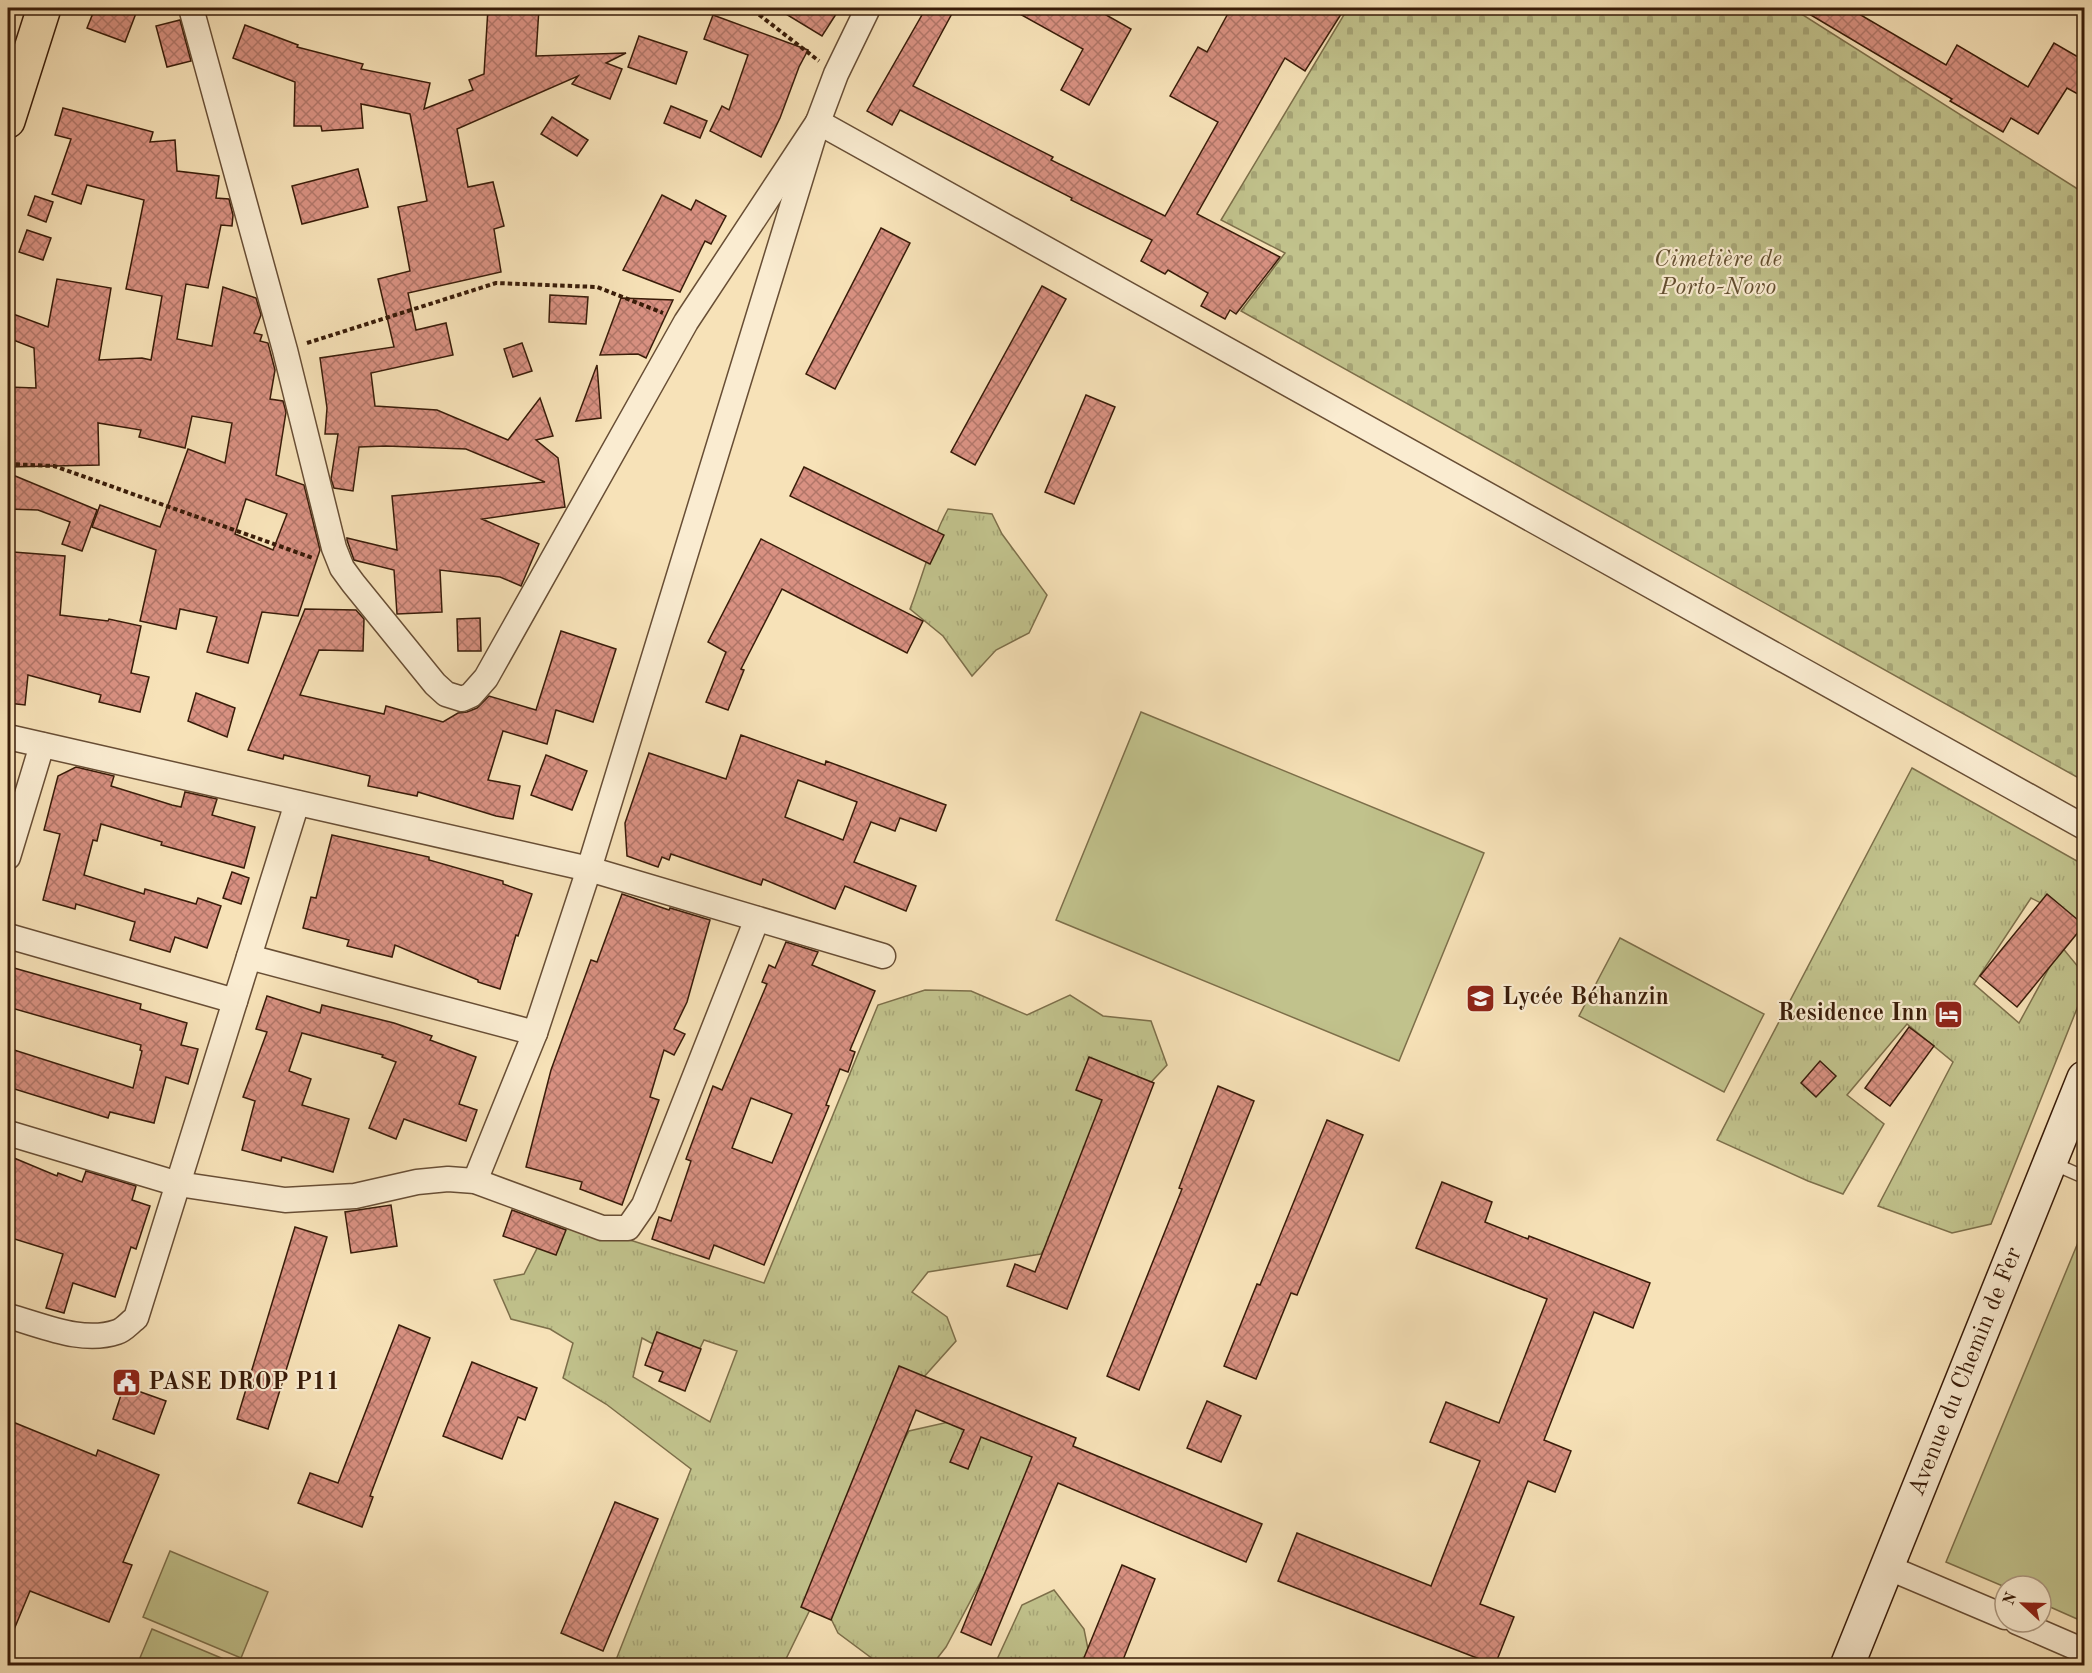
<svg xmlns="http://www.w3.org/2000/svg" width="2092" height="1673" font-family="'Old Standard TT',serif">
  <defs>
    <pattern id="grass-tufts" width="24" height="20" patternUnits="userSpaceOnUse" patternTransform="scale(1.5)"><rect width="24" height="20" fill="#c1c28c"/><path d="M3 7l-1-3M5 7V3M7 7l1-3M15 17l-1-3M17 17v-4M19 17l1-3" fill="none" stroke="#a7a677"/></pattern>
    <pattern id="cemetery-stones" width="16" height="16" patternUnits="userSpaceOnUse" patternTransform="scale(1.5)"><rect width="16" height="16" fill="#c1c28c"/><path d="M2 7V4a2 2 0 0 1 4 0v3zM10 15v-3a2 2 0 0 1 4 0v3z" fill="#a7a677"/></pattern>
    <pattern id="building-cross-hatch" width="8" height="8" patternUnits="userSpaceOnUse" patternTransform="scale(1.5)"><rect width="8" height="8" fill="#d99182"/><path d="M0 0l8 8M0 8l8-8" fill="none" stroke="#b17669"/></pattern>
  </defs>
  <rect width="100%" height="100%" fill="#f7e2b8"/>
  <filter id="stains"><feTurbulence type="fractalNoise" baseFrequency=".00333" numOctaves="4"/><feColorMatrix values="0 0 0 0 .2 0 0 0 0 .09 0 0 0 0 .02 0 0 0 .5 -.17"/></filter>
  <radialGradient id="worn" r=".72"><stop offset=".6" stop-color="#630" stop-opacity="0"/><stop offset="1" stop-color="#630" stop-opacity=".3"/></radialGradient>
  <!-- grass -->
  <g fill="url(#grass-tufts)" stroke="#7d6f4a" stroke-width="1.5" fill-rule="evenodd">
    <path d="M948 509 992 514 1002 534 1047 595 1029 633 996 650 972 676 943 636 910 609C923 576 931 540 948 509Z"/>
    <path d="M1912 768 2084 865V925L2031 898 1974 984 2019 1023 2061 946 2084 974V991L1991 1224 1952 1233 1878 1206 1953 1062 1907 1024 1847 1095 1884 1124 1843 1194 1808 1181 1717 1140Z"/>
    <path d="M925 990 971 991 1027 1015 1070 995 1103 1016 1151 1021 1167 1065 1143 1091 1041 1254 928 1272 912 1292 947 1317 956 1341 923 1378 783 1665H614L691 1469 606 1404 563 1378 573 1343 550 1329 511 1319 494 1280 524 1274 552 1219 630 1240 764 1283 878 1005ZM642 1338 692 1365 704 1340 737 1351 710 1422 633 1377Z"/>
    <path d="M953 1421 1032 1456V1485L946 1647 932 1665H881L838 1633 822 1600 869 1505 909 1431Z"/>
    <path d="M1054 1590 1084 1629 1090 1659 1086 1665 994 1666 1022 1605Z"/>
  </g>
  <!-- cemetery -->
  <path fill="url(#cemetery-stones)" stroke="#7d6f4a" stroke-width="1.5" d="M1348 8H1792L2084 193V781L1241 311 1285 253 1221 220Z"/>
  <!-- pitch -->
  <g fill="#c1c28c" stroke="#7d6f4a" stroke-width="1.5">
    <path d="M1141 712 1484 853 1399 1061 1056 920Z"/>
    <path d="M1620 938 1764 1014 1724 1092 1579 1016Z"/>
    <path d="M2084 1228V1622L2041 1603V1586L2005 1587 1946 1562Z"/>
    <path d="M170 1551 268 1592 241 1658 143 1617Z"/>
    <path d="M152 1629 238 1665H137Z"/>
  </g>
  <!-- building -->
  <g fill="url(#building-cross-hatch)" stroke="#391c09" stroke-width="1.5" fill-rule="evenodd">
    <path d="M95 8H138L125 42 87 28Z"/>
    <path d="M488 8H539L536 56 626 53 606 63 622 69 610 99 572 84 578 76 457 129 468 187 493 182 504 226 494 229 501 272 408 293 416 330 446 323 453 355 371 373 375 406 437 410 508 440 540 398 553 436 536 440 558 458 565 507 482 519 539 544 521 586 500 577 440 570 442 612 397 614 394 570 354 560 347 540V538L397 550 392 496 545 482 466 449 386 446 359 447 353 491 334 488 331 479 338 434H325L327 408 320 358 394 347 378 279 410 271 398 207 427 201 410 114 361 104 363 128 322 131 321 126H294L295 82 233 58 245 25 298 45 297 47 363 64 361 69 430 83 424 109 473 90 469 80 484 74Z"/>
    <path d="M776 8H840L822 36Z"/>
    <path d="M926 8H955L913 86 1053 157 1051 160 1165 216 1218 122 1170 96 1198 47 1207 52 1231 8H1345L1305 71 1285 58 1197 214 1280 257 1236 314 1230 310 1225 319 1201 306 1208 293 1168 270 1165 274 1141 261 1152 240 1071 200 1072 198 900 110 892 125 867 111Z"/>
    <path d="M1009 8H1094L1131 29 1089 105 1061 90 1083 49Z"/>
    <path d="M1799 8H1863L1859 14 1946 65 1957 45 2028 87 2054 43 2085 61V98L2067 88 2038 134 2011 118 2003 132 1950 101 1952 99Z"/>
    <path d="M713 15 808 50 799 67 780 118 761 157 710 131 722 106 729 110 748 55 704 39Z"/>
    <path d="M180 20 191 61 167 67 156 26Z"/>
    <path d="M639 36 687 52 676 84 628 67Z"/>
    <path d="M671 106 707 121 700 138 664 123Z"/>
    <path d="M63 108 153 132 150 142 175 140 177 171 219 176 216 198 229 199 233 215 232 226 221 225 208 288 186 284 177 339 212 346 223 287 256 298 261 315 254 333 262 335 260 341 268 343 275 370 270 399 283 401 286 412 276 475 304 485 320 550 298 616 262 612 248 663 207 652 217 617 180 609 176 629 140 621 156 550 92 527 100 505 160 527 188 449 225 463 232 423 192 416 185 448 139 437 141 430 98 423 99 465 8 467V387L36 388 34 348 8 338V312L48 327 57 279 111 288 99 360 142 358 151 360 162 296 126 289 144 200 87 185 81 204 52 194 71 139 55 135ZM246 499 287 514 273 550 235 534Z"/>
    <path d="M552 117 588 140 577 156 541 134Z"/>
    <path d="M358 169 368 207 302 224 292 186Z"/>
    <path d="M662 195 691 210 696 200 726 216 711 244 705 241 680 292 623 270Z"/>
    <path d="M35 196 53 202 46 222 28 215Z"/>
    <path d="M881 228 910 243 835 389 806 374Z"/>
    <path d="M27 230 51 238 43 260 19 252Z"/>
    <path d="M1042 286 1066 299 975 465 951 452Z"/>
    <path d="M550 295 588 297 586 324 549 322Z"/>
    <path d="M621 298 673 300 646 358 638 354 600 355Z"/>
    <path d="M522 343 532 371 513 377 504 349Z"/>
    <path d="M597 365 601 418 576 421Z"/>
    <path d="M1086 395 1115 407 1074 504 1045 492Z"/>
    <path d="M804 467 944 535 930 564 790 496Z"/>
    <path d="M8 473 97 510 82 551 62 544 70 522 38 510 8 509Z"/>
    <path d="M761 539 923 621 907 653 782 589 741 669 744 670 728 710 706 702 726 652 708 642Z"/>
    <path d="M13 552 65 556 60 615 108 621 109 619 141 626 131 673 149 677 140 712 99 702 101 695 28 675 25 705 8 703V616Z"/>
    <path d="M305 609 356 610 364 619 363 651 319 650 300 695 384 714 386 706 443 722 458 713 467 712 477 708 489 696 536 710 561 631 616 649 593 722 556 710 547 744 503 731 488 780 520 786 513 819 496 816 418 792 417 796 368 786 370 776 284 755 283 759 248 750Z"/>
    <path d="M480 618 481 651H458L457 619Z"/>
    <path d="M196 693 235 708 227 737 188 721Z"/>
    <path d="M741 735 825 765 826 761 946 805 936 831 900 818 895 831 871 822 854 862 916 886 906 911 845 886 835 909 763 879 761 885 671 854 669 860 662 857 658 867 627 856 625 823 649 753 726 779ZM798 780 857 802 843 840 785 817Z"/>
    <path d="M546 755 587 771 572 810 531 795Z"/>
    <path d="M76 767 114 776 111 786 172 805 181 807 185 792 217 799 212 815 255 827 244 868 161 845 162 842 101 824 97 841 93 840 84 875 144 894 145 889 196 904 198 898 221 906 207 948 175 937 170 952 130 940 135 922 76 904 75 909 43 900 60 834 44 830 58 776Z"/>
    <path d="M332 835 429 857V860L503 881V884L532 894 518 936 516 935 500 989 478 982V980L395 945 392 957 347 946 349 940 303 928 311 897 316 898Z"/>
    <path d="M232 872 249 878 241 904 223 898Z"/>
    <path d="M622 894 669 910 670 908 710 920 687 1002 674 1029 685 1034 674 1055 664 1050 650 1097 659 1100 622 1205 580 1189 582 1182 526 1167 551 1070 591 960 597 962Z"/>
    <path d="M2047 894 2084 925 2017 1007 1980 976Z"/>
    <path d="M786 942 818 952 812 965 875 991 850 1050 855 1052 848 1072 840 1069 826 1105 829 1106 764 1265 714 1245 709 1259 652 1239 659 1217 671 1221 691 1161 686 1159 713 1086 722 1090 767 984 762 982 769 965 775 968ZM751 1098 792 1114 772 1163 732 1148Z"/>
    <path d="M14 968 141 1004 140 1009 187 1023 181 1045 198 1049 188 1084 166 1077 154 1123 110 1112 108 1118 8 1087V1048L133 1088 142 1051 140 1050 141 1045 8 1007V990Z"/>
    <path d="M267 996 320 1013 322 1005 394 1023 432 1036 430 1040 476 1057 459 1104 477 1110 466 1141 404 1119 396 1139 369 1128 396 1062 382 1057 383 1055 302 1033 289 1071 311 1079 302 1105 349 1119 333 1172 282 1157 281 1161 242 1150 255 1101 243 1097 267 1032 256 1029Z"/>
    <path d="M1909 1027 1934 1046 1890 1106 1865 1088Z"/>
    <path d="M1089 1057 1154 1083 1067 1309 1007 1286 1015 1264 1035 1272 1102 1100 1076 1090Z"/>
    <path d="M1820 1061 1836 1076 1816 1097 1801 1083Z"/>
    <path d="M1218 1086 1254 1101 1139 1390 1107 1376 1182 1189 1179 1188Z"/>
    <path d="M1327 1120 1363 1135 1297 1295 1291 1293 1256 1379 1224 1366 1257 1284 1260 1285Z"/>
    <path d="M14 1158 57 1176 58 1173 82 1182 86 1171 136 1186 132 1200 150 1206 136 1249 131 1247 115 1297 73 1283 64 1313 46 1308 63 1254 8 1237V1173Z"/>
    <path d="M1442 1182 1492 1202 1485 1222 1528 1239 1529 1236 1650 1283 1633 1328 1594 1312 1544 1440 1571 1451 1555 1492 1528 1481 1480 1604 1514 1617 1495 1665 1278 1581 1297 1533 1431 1586 1480 1461 1430 1442 1446 1402 1499 1423 1547 1299 1416 1248Z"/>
    <path d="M391 1205 397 1246 351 1253 345 1212Z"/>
    <path d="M512 1210 566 1230 556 1255 503 1236Z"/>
    <path d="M295 1227 327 1237 268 1429 237 1419Z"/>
    <path d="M399 1325 430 1338 370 1496 373 1497 362 1527 298 1503 310 1473 338 1483Z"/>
    <path d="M657 1332 701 1349 685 1391 659 1381 663 1372 645 1365Z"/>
    <path d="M472 1362 537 1388 525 1420 518 1417 502 1459 443 1436Z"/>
    <path d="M899 1366 1076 1438 1073 1446 1262 1524 1246 1562 1058 1483 991 1645 961 1632 1032 1457 981 1437 968 1469 950 1462 964 1430 916 1410 831 1620 801 1607Z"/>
    <path d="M124 1386 166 1401 154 1434 113 1419Z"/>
    <path d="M1207 1401 1241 1416 1221 1462 1187 1448Z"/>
    <path d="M8 1420 96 1456 98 1450 159 1475 123 1562 132 1565 109 1622 30 1591 8 1644Z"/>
    <path d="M615 1502 658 1519 603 1651 561 1633Z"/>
    <path d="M1122 1565 1155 1579 1121 1665H1081Z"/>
  </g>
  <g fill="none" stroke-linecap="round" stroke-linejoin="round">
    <defs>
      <path id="lane" d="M2052 1163 2084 1177"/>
      <g id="street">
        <path d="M191 8 285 350 334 548 342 568 353 583 435 684 446 694 462 699 471 695 486 678 686 322 818 122"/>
        <path d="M818 122 2084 827"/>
        <path d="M8 737 589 869 883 956"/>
        <path d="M8 857 42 745"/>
        <path d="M8 936 235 1001"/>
        <path d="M249 957 535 1033"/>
        <path d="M8 1133 178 1184 285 1200 355 1196 417 1182 448 1179 475 1181 602 1228H628L644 1205 757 919"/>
        <path d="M475 1181 535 1033 589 869 818 122 836 74 868 8"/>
        <path d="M8 1316C42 1325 82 1344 117 1332 124 1330 130 1322 136 1318L297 803"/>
        <path d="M1887 1567 2005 1617"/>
        <path d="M2017 1622 2084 1651"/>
      </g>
      <path id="secondary" d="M1847 1666 2084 1078"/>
      <path id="primary" d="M8 121 44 8"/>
    </defs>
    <!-- lane casing -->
    <use href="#lane" stroke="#684e35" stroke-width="15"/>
    <!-- street casing -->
    <use href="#street" stroke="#684e35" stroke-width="27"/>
    <!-- secondary casing -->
    <use href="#secondary" stroke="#391c09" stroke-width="36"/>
    <!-- primary casing -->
    <use href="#primary" stroke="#391c09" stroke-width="36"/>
    <!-- path -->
    <g stroke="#391c09" stroke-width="4" stroke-dasharray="4.5 3" stroke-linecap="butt">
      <path d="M746 8 753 10 819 61"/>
      <path d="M307 343 496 283 597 287 663 313"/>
      <path d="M8 464 54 466 313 558"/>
    </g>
    <!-- lane -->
    <use href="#lane" stroke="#faecd1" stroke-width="12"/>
    <!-- street -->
    <use href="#street" stroke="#faecd1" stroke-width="24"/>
    <!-- secondary -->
    <use href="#secondary" stroke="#faecd1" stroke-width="33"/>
    <!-- primary -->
    <use href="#primary" stroke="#f7e2b8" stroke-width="33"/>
  </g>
  <!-- icons -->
  <defs>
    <symbol id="school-square" viewBox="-11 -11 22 22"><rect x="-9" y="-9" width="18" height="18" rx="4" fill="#8f2418" stroke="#faecd1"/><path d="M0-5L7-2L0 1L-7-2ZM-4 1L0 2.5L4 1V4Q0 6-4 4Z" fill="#fff"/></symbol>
    <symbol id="hotel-square" viewBox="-11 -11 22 22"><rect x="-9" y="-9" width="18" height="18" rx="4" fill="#8f2418" stroke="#faecd1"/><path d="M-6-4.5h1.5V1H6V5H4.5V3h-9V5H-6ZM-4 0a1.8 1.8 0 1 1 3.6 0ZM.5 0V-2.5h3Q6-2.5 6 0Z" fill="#fff"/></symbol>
    <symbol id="civic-square" viewBox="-11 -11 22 22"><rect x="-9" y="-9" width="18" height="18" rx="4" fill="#8f2418" stroke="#faecd1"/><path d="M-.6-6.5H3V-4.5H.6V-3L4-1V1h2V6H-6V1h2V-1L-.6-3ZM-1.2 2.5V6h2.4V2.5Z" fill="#fff"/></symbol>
  </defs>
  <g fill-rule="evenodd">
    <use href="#school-square" x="1464" y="982" width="33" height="33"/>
    <use href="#hotel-square" x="1932" y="998" width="33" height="33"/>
    <use href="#civic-square" x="110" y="1366" width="33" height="33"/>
  </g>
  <g text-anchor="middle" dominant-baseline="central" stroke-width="4.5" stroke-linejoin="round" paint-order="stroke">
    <!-- park labels -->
    <g font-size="24" font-style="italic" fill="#624e30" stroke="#faecd1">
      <text x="1718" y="260">Cimetière de<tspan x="1718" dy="28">Porto-Novo</tspan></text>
    </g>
    <!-- poi labels -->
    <g font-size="24" font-weight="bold" fill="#391c09" stroke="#faecd1" text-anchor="start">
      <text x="1502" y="998">Lycée Béhanzin</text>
      <text x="1928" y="1014" text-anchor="end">Residence Inn</text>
      <text x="148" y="1383">PASE DROP P11</text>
    </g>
    <!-- street labels -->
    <g font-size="24" fill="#391c09" stroke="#faecd1">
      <text transform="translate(1966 1372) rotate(-68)">Avenue du Chemin de Fer</text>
    </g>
  </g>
  <!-- margin -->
  <rect width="2092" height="1673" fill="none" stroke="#f7e2b8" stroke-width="30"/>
  <rect x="9" y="9" width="2074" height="1655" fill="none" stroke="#391c09" stroke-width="3"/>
  <rect x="15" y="15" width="2062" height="1643" fill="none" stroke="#391c09" stroke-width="1.5"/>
  <!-- north arrow -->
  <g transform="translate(2023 1604) rotate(292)"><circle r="28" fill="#faecd1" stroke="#ad9981" stroke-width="1.5"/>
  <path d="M0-4.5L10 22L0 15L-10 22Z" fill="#8f2418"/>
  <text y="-9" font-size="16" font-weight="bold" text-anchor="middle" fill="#391c09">N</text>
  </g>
  <rect width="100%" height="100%" filter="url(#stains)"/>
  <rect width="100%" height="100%" fill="url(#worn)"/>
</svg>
